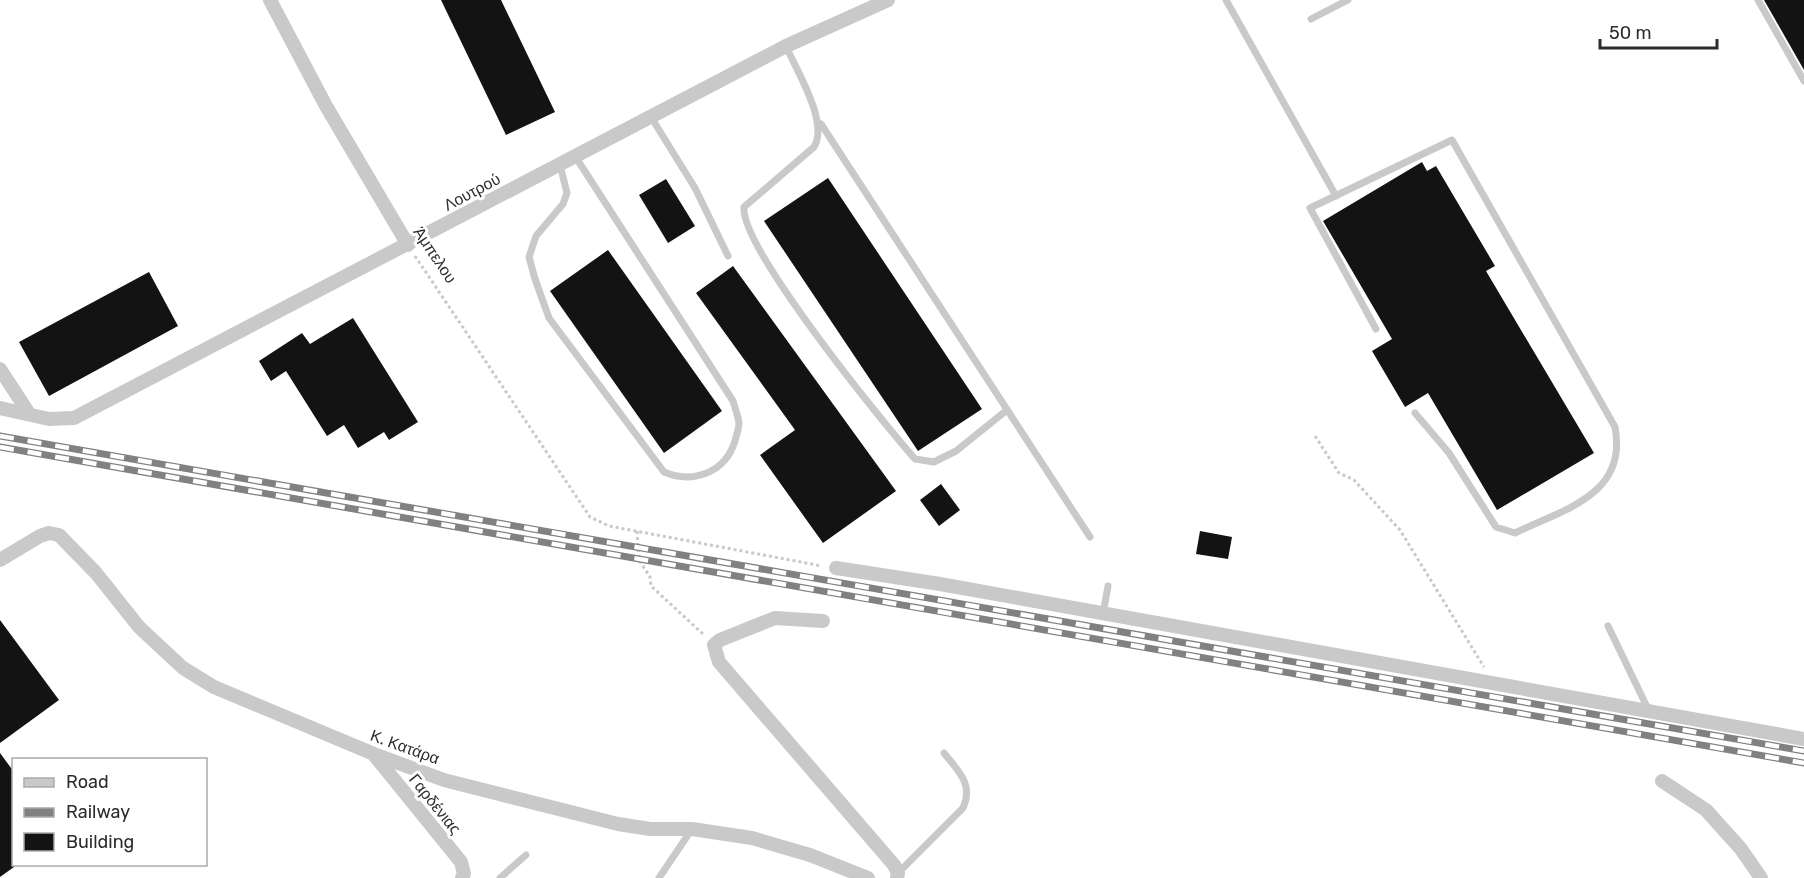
<svg xmlns="http://www.w3.org/2000/svg" width="1804" height="878" font-family="Rubik,sans-serif">
  <rect width="100%" height="100%" fill="#fff"/>
  <!-- building -->
  <g fill="#131313">
    <path d="M441 0H501L555 112 506 135Z"/>
    <path d="M1764 0H1804V70Z"/>
    <path d="M1422 162 1427 171 1436 166 1495 266 1486 271 1594 453 1497 510 1428 393 1405 407 1372 351 1392 339 1323 221Z"/>
    <path d="M828 178 982 409 918 451 764 221Z"/>
    <path d="M666 179 695 226 668 243 639 195Z"/>
    <path d="M608 250 722 411 664 453 550 291Z"/>
    <path d="M733 266 896 491 823 543 760 455 795 430 696 293Z"/>
    <path d="M149 272 178 326 49 396 19 342Z"/>
    <path d="M353 318 418 422 389 440 384 432 358 448 344 425 327 436 286 371 271 381 259 361 302 333 310 344Z"/>
    <path d="M941 484 960 510 939 526 920 500Z"/>
    <path d="M1200 531 1232 537 1228 559 1196 554Z"/>
    <path d="M0 620 59 700 0 743Z"/>
    <path d="M0 753 14 772V867L0 877Z"/>
  </g>
  <g fill="none" stroke-linecap="round" stroke-linejoin="round">
    <!-- path -->
    <g stroke="#c9c9c9" stroke-width="3" stroke-dasharray="3 3" stroke-linecap="butt">
      <path d="M415 256 590 517 609 526 822 566"/>
      <path d="M1315 436 1339 473 1354 480 1400 530 1484 667"/>
      <path d="M637 531 639 560 650 577 651 586 704 635"/>
    </g>
    <!-- lane -->
    <g stroke="#c9c9c9" stroke-width="7">
      <path d="M1226 0 1336 196"/>
      <path d="M1758 0 1804 81"/>
      <path d="M1311 19 1348 0"/>
      <path d="M786 46C797 72 829 122 814 147L744 207C740 247 883 423 915 459L934 462 956 451 1007 410"/>
      <path d="M651 117 695 188 728 256"/>
      <path d="M821 124 1090 537"/>
      <path d="M560 165 567 193 563 204 536 236 529 257 535 279 549 318 664 472C693 484 725 473 735 441 736 436 739 429 739 423 738 416 735 408 733 401L575 156"/>
      <path d="M1376 329 1310 208 1452 140 1615 427C1628 495 1564 509 1515 533L1496 527 1449 453 1415 413"/>
      <path d="M1103 614 1108 586"/>
      <path d="M1608 626 1648 709"/>
      <path d="M898 873 963 808C974 784 958 771 944 753"/>
      <path d="M500 878 526 855"/>
      <path d="M659 878 692 829"/>
    </g>
    <!-- street -->
    <g stroke="#c9c9c9" stroke-width="14">
      <path d="M270 0 326 106 408 245"/>
      <path d="M0 369 28 412"/>
      <path d="M0 408 49 419 74 418 786 46 888 0"/>
      <path d="M0 560 40 536 49 533 59 535 96 573 139 627 183 668 214 687 374 754 444 780 618 824 650 829H692L752 838 810 855 868 878"/>
      <path d="M836 568 940 584 1804 739"/>
      <path d="M823 621 775 618 720 640 714 645 719 662 894 865 898 873 897 878"/>
      <path d="M375 756 461 862 464 874 462 878"/>
      <path d="M1662 781 1706 810 1741 849 1761 878"/>
    </g>
    <defs>
      <g id="rail">
        <path d="M0 436 1804 751"/>
        <path d="M0 447 1804 763"/>
      </g>
    </defs>
    <!-- rail casing -->
    <use href="#rail" stroke="#818181" stroke-width="7"/>
    <!-- rail -->
    <use href="#rail" stroke="#fff" stroke-width="4.5" stroke-dasharray="14" stroke-linecap="butt"/>
  </g>
  <g text-anchor="middle" dominant-baseline="central" stroke-width="6" stroke-linejoin="round" paint-order="stroke">
    <!-- street labels -->
    <g font-size="16" fill="#2c2c2c" stroke="#fff">
      <text transform="translate(472 192) rotate(-28)">Λουτρού</text>
      <text transform="translate(435 255) rotate(56)">Άμπελου</text>
      <text transform="translate(405 747) rotate(20)">Κ. Κατάρα</text>
      <text transform="translate(435 804) rotate(51)">Γαρδένιας</text>
    </g>
  </g>
  <!-- legend -->
  <rect x="12" y="758" width="195" height="108" fill="#ffffff" stroke="#ababab" stroke-width="1.5"/>
  <rect x="24" y="778" width="30" height="9" fill="#c9c9c9" stroke="#ababab" stroke-width="1.5"/>
  <text x="66" y="788" font-size="18" fill="#2c2c2c">Road</text>
  <rect x="24" y="808" width="30" height="9" fill="#818181" stroke="#ababab" stroke-width="1.5"/>
  <text x="66" y="818" font-size="18" fill="#2c2c2c">Railway</text>
  <rect x="24" y="833" width="30" height="18" fill="#131313" stroke="#ababab" stroke-width="1.5"/>
  <text x="66" y="848" font-size="18" fill="#2c2c2c">Building</text>
  <!-- scale -->
  <path d="M1600 39v9h117v-9" fill="none" stroke="#2c2c2c" stroke-width="3"/>
  <text x="1609" y="39" font-size="18" fill="#2c2c2c" stroke="#ffffff" stroke-width="4.5" paint-order="stroke">50 m</text>
</svg>
